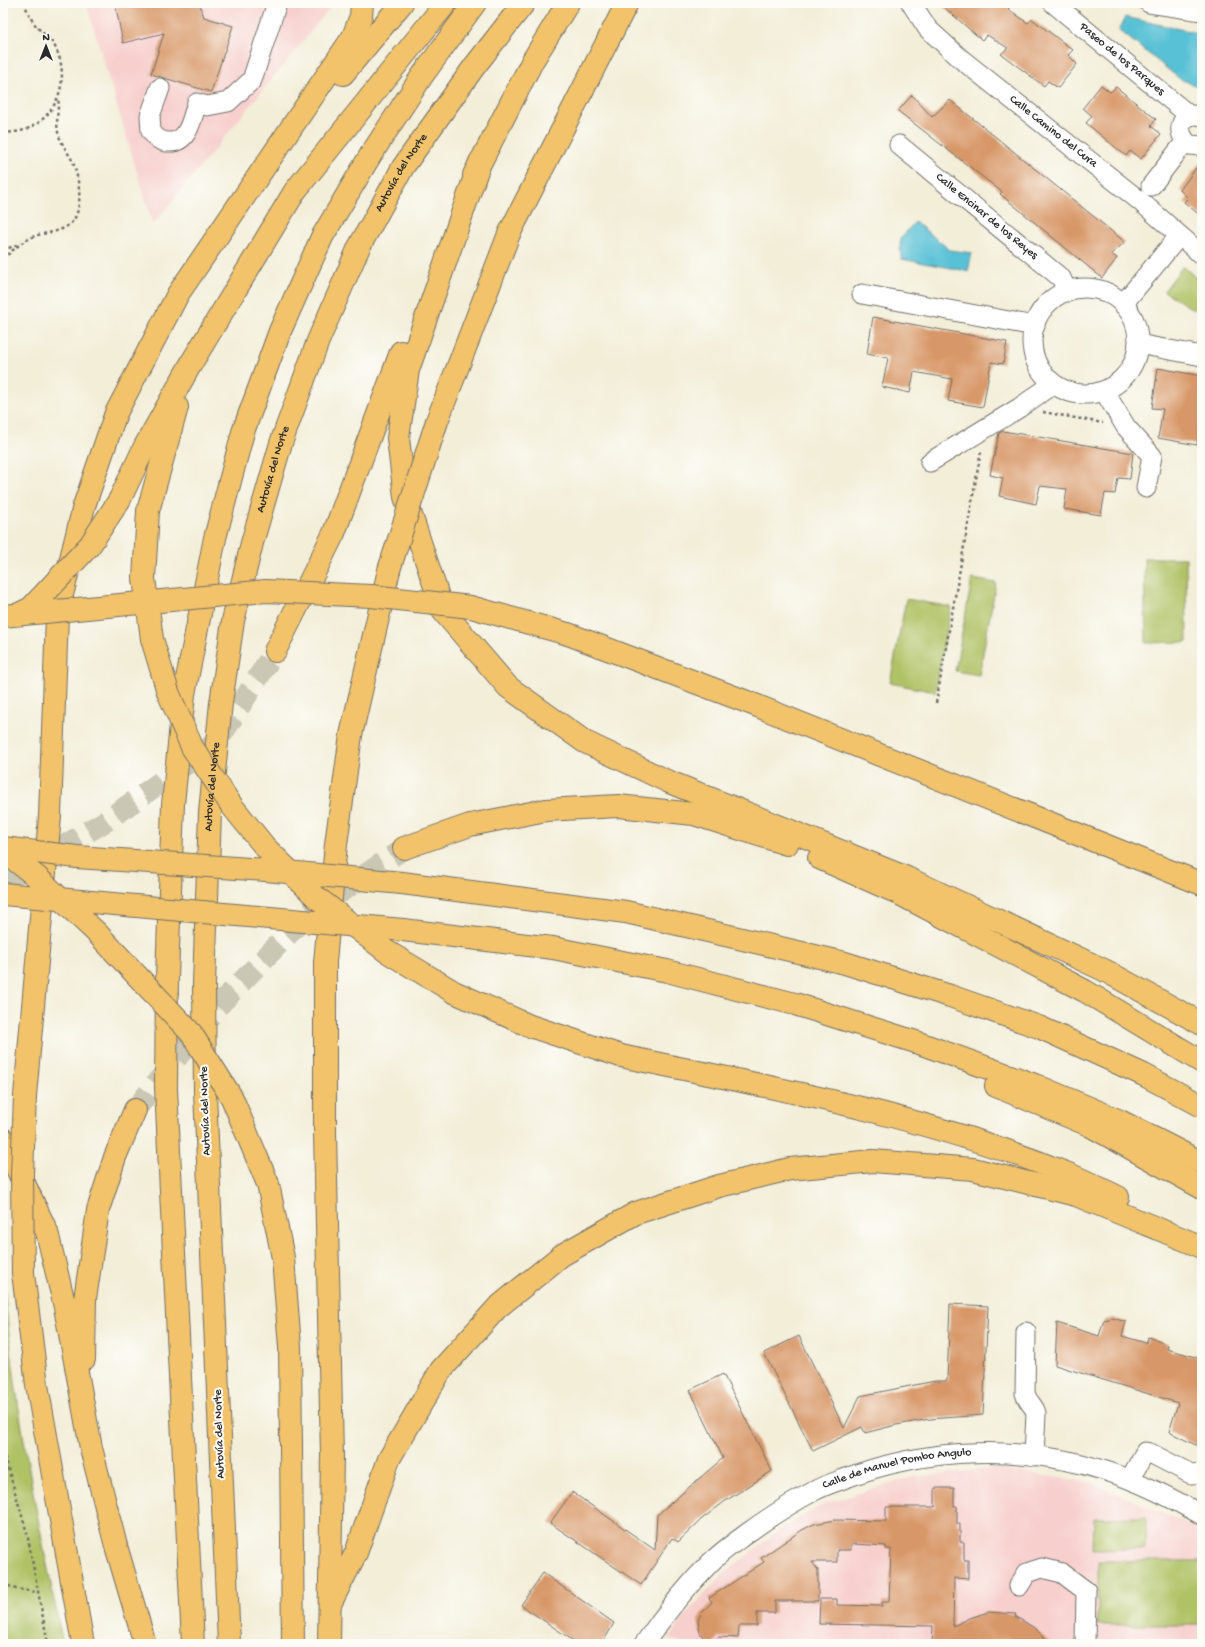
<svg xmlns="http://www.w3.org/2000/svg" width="1205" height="1647" font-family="'Gochi Hand',sans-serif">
  <rect width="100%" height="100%" fill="#fdfcf7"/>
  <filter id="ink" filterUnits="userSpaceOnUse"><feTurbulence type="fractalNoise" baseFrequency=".025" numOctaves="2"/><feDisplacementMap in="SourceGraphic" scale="8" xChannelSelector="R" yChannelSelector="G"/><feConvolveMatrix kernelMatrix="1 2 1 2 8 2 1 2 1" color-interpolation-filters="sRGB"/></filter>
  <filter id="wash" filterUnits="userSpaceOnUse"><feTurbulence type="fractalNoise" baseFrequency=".012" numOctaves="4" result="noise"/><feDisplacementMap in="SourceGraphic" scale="16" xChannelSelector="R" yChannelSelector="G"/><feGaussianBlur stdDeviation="0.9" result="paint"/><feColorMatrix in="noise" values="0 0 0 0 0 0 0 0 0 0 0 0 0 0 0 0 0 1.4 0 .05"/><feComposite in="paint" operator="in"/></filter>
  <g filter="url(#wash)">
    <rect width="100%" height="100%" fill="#f3eed8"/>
    <!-- built -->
    <g fill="#f7d0ce">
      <path d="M86 3H334L153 225Z"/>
      <path d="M996 1468 1092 1483 1195 1527 1202 1533V1644H683L669 1638 690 1610 723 1574 781 1529 826 1503 912 1477Z"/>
    </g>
    <!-- green -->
    <g fill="#b0c266" stroke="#6e7648">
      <path d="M1183 266 1202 283V299L1194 310 1164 291Z"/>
      <path d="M1144 558H1186L1187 642 1146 643Z"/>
      <path d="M972 579 996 583 979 675 955 671Z"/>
      <path d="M906 599 951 607 935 692 890 683Z"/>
      <path d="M3 1270C12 1396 38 1521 63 1644H3Z"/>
      <path d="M1146 1517 1145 1549 1093 1550 1094 1518Z"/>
      <rect x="1098" y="1561" width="104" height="64"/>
    </g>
    <!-- water -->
    <g fill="#59c1d6" stroke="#427680">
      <path d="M1125 17 1202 34V74L1200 87 1180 79 1119 30Z"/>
      <path d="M915 222 950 250 972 253 968 271 901 259 900 239Z"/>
    </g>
    <g id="blocks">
      <!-- building -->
      <g fill="#d89768">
        <path d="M115 3H199L204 17 233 26 211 92 151 74 164 33 123 43Z"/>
        <path d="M939 3H1014L1008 9 1028 23 1032 19 1073 50 1068 55 1077 64 1058 88 1048 81 1044 86 1001 54 1008 48 987 35 982 40Z"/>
        <path d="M1101 85 1110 92 1116 87 1156 119 1151 126 1161 134 1141 159 1130 151 1126 156 1086 123 1092 116 1083 108Z"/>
        <path d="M912 95 932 117 950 100 1125 242 1111 254 1117 258 1102 278 1000 194 1002 192 898 111Z"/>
        <path d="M1202 160V217L1184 202 1188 198 1180 190Z"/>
        <path d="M873 317 1007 342 1003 364 991 362 983 407 948 401 952 379 914 372 910 393 882 387 888 358 867 354Z"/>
        <path d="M1158 368 1202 376V424H1200L1197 445 1158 438 1163 409 1152 408Z"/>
        <path d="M1003 431 1133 453 1130 479 1118 478 1115 494 1105 493 1101 515 1064 509 1067 489 1040 486 1036 504 999 496 1003 478 990 475 999 433Z"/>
        <path d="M950 1304 988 1306 983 1415 930 1419 896 1425 865 1433 862 1427 813 1451 764 1353 799 1336 844 1428 860 1396 935 1381H947Z"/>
        <path d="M1113 1318 1126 1322 1122 1336 1146 1343 1148 1337 1168 1345 1167 1349 1202 1359V1448L1169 1432 1178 1403 1055 1365 1057 1323 1099 1336 1104 1320Z"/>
        <path d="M723 1374 772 1471 724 1502 702 1519 678 1542 672 1538 641 1585 550 1523 572 1492 655 1550 657 1515 723 1458 690 1390Z"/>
        <path d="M935 1488H954V1506H957V1524H960V1542H964V1560H968V1579L954 1578 953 1626 970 1618 988 1612 1016 1614 1015 1616 1036 1629 1051 1644H932L933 1626 819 1624 820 1599H837V1605L882 1606V1602H889L891 1549H886V1546L854 1544 851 1546V1550H837V1562H812L818 1570V1601H775V1613H757V1626H739L738 1638 718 1637 713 1644H711L706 1641 700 1633 698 1620 701 1614 712 1602 709 1598 764 1562 761 1558 802 1530 814 1524 835 1520 886 1521V1507H935Z"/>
        <path d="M543 1573 614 1623 602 1644H578L521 1605Z"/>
      </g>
    </g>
  </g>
  <g filter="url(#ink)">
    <use href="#blocks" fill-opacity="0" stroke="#716f68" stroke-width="1"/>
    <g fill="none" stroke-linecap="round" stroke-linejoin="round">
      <!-- highway-tunnel -->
      <g stroke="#cbc7b5" stroke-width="22" stroke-dasharray="22 11" stroke-linecap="butt">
        <path d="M3 882 106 821 217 742 275 651"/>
        <path d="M135 1110 218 1006 306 916 404 848"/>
      </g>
      <defs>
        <g id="minor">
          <path id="s1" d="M911 3 928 29 961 59 1140 201 1202 255"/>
          <path id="s2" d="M1053 3 1190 116"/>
          <path d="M1149 3 1202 11"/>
          <path d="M160 88 150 116 151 131C155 137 160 142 168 142 189 144 192 117 197 103L207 106 228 102 252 80 277 3"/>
          <path d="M1202 116C1181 110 1173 133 1190 145L1202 146"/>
          <path id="s3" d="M899 145 1061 278 1068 292"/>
          <path d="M1151 186 1185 142"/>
          <circle cx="1085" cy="341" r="53"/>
          <path d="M862 294 1035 326"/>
          <path d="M1123 304 1179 236"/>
          <path d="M1138 344 1202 356"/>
          <path d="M1104 391 1126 427 1152 456 1146 488"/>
          <path d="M930 462 1019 408 1053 384"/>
          <path d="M1026 1332 1025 1393C1027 1402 1034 1405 1036 1413L1034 1456"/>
          <path d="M1130 1479 1145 1452 1150 1453 1191 1474 1202 1473"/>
          <path d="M1019 1586 1027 1573 1042 1568 1062 1573 1086 1591 1085 1644"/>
          <path id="s4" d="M644 1644C664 1615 686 1587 711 1562 721 1552 734 1543 746 1534 768 1518 791 1503 816 1490 825 1485 836 1482 846 1478 928 1447 1023 1444 1106 1471 1141 1482 1171 1498 1202 1515"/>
        </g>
        <g id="highway">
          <path d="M343 74 402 3"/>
          <path d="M480 162 408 370 398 438 405 497 443 611 508 687 585 742 667 781 907 878 1104 970 1202 1024"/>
          <path d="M474 175 533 60 568 3"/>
          <path d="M437 421 509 234 627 3"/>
          <path d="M120 499 145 446 192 362 295 191 446 3"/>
          <path d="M144 578 148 511 177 407"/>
          <path d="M568 634 750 703 1202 884"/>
          <path d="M275 651 334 533 401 352"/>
          <path d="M404 848 470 825 546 810 618 806 694 814 787 844"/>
          <path d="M819 858 896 892 1085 991 1202 1062"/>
          <path d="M402 883 626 912 845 963 950 996 1039 1027 1144 1075 1202 1106"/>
          <path d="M403 930 553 948 667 971 795 1004 919 1043 1035 1085 1120 1121 1202 1163"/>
          <path d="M621 1056C771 1087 923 1115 1066 1173 1084 1180 1101 1189 1118 1197"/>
          <path d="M996 1086 1089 1125 1202 1188"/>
          <path d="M25 1096 50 816 57 615 84 506 116 413 178 294 353 37 361 16 362 3"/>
          <path d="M3 1139 47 1232 65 1307 91 1448 116 1546 145 1644"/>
          <path d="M268 1184 283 1258 290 1347 293 1644"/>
          <path d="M23 1273 37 1385 83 1644"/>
          <path d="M84 1359 85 1299 98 1210 115 1157 135 1110"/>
          <path d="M330 1604 356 1553 389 1459 441 1370 497 1308 562 1255 636 1213 719 1186 790 1169 873 1161 973 1169 1076 1195 1202 1247"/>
          <path d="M193 1644 166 1088 167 978 173 804 184 694 215 538 243 432 280 331 322 237 370 156 422 76 475 3"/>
          <path id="s5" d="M229 1644 205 1093 204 984 210 812 221 703 233 621 252 543 281 443 318 341 359 247 403 167 474 67 524 3"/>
          <path d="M329 1644 332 1456 325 1132V962L336 844 351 735 389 570"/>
        </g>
      </defs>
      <!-- minor casing -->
      <use href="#minor" stroke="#716f68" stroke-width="21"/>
      <!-- highway casing -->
      <use href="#highway" stroke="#716f68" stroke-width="24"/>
      <!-- path -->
      <g stroke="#716f68" stroke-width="2.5" stroke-dasharray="3 3" stroke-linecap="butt">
        <path d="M3 133C11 132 20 132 27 129 60 115 71 75 54 45 50 38 42 33 37 27 31 20 28 12 24 3"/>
        <path d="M3 250 17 245"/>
        <path d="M3 259C13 250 22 241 35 236 47 232 59 233 70 224 85 211 79 176 72 160 67 151 60 142 58 132 56 121 58 109 59 98"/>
        <path d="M1043 412 1103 423"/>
        <path d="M936 703 981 451"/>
        <path d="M3 1451 27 1533 48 1644"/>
        <path d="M3 1583 16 1589 37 1592"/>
      </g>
      <!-- minor -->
      <use href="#minor" stroke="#fff" stroke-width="19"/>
      <!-- highway -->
      <use href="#highway" stroke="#f2c36a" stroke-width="22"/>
      <defs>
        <g id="highway-bridge">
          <path d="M389 570 437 421"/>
          <path d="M144 578 152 639 168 692 192 747 232 806 265 847 316 897 386 951 454 992 530 1026 621 1056"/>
          <path d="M17 615 31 608 90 545 120 499"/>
          <path d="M3 616 266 591 371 596 471 607 568 634"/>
          <path d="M3 848 77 857 266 870 402 883"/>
          <path d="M3 851 37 877 96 932 191 1033 232 1098 268 1184"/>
          <path d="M3 894 403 930"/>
          <path d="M23 1273 22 1175 25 1096"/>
        </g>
      </defs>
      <!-- highway-bridge casing -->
      <use href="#highway-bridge" stroke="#716f68" stroke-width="24" stroke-linecap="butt"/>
      <!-- highway-bridge -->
      <use href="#highway-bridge" stroke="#f2c36a" stroke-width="22"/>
    </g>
  </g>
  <g text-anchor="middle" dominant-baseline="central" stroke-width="4" stroke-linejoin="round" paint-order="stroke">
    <!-- street labels -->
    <g font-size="12" fill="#2b2b2b" stroke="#fdfcf7">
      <text stroke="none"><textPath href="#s2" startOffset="89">Paseo de los Parques</textPath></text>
      <text stroke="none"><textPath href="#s1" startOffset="193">Calle Camino del Cura</textPath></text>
      <text stroke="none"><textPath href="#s5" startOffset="1506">Autovía del Norte</textPath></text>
      <text stroke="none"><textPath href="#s3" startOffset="113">Calle Encinar de los Reyes</textPath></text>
      <text stroke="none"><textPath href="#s5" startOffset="1182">Autovía del Norte</textPath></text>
      <text stroke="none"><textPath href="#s5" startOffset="858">Autovía del Norte</textPath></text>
      <text transform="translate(206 1111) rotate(-92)">Autovía del Norte</text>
      <text transform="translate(220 1434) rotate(-92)">Autovía del Norte</text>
      <text stroke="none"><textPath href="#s4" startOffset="318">Calle de Manuel Pombo Angulo</textPath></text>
    </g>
  </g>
  <!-- margin -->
  <rect width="1205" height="1647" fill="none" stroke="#fdfcf7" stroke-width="16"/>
  <!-- north arrow -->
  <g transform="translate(46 46)" stroke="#fdfcf7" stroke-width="3" paint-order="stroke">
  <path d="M0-3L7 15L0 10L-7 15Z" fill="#2b2b2b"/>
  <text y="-6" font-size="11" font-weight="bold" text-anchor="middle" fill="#2b2b2b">N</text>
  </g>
</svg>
